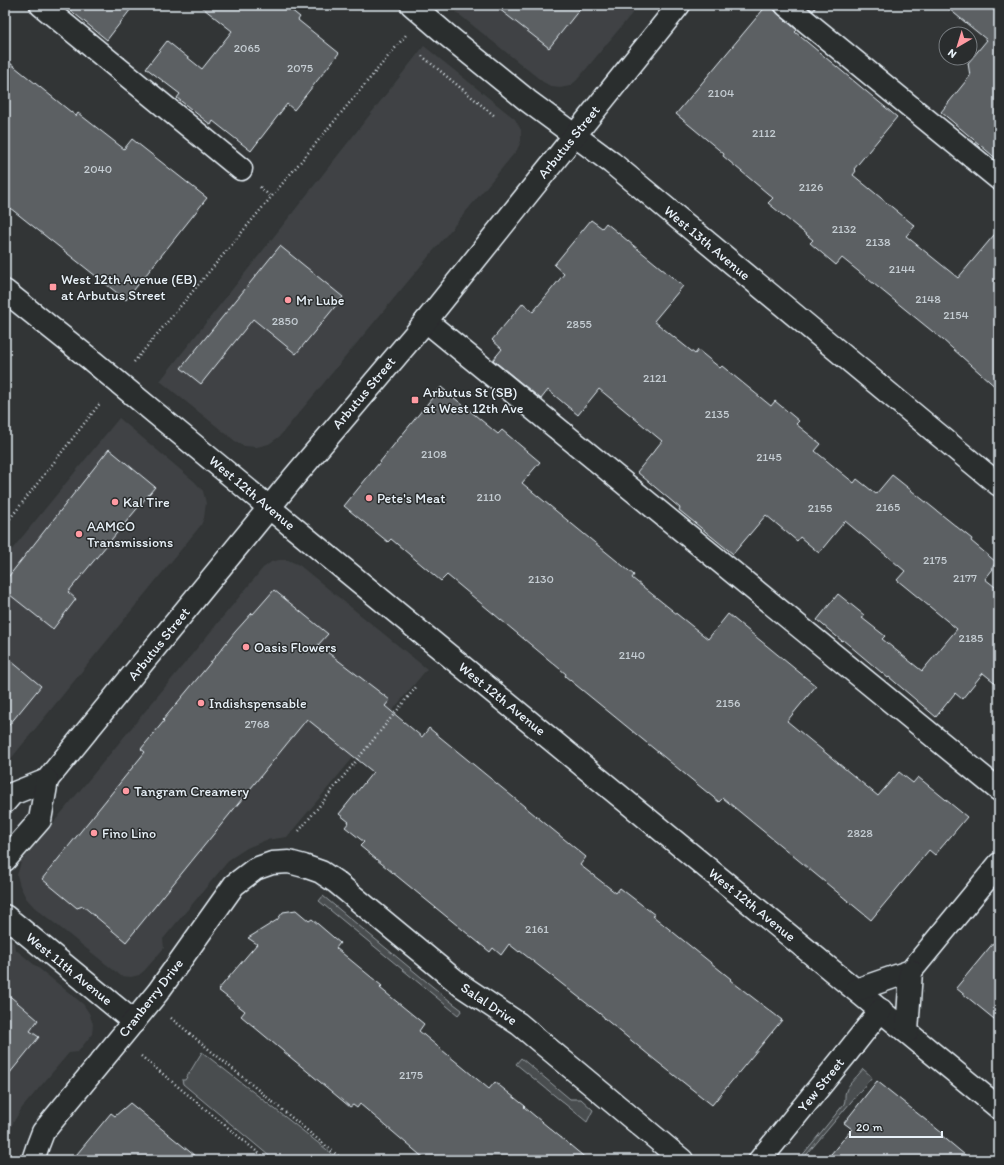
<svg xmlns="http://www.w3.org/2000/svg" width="1004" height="1165" font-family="Itim,sans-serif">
  <rect width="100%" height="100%" fill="#323536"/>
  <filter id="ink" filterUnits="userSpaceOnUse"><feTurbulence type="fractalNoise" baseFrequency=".025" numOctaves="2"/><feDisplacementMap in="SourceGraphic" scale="8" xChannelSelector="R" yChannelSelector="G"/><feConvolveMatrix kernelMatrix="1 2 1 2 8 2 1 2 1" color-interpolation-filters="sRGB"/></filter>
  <g filter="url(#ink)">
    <!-- built -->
    <g fill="#3f4244">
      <path d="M462 5H639L577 80 570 86 560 88 552 87 543 82 456 12Z"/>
      <path d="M424 46 515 119 521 130V141L517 150 279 437 269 444 257 447 244 446 235 441 160 381Z"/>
      <path d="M119 418 195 482 203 491 206 503 204 518 201 525 5 766V558Z"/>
      <path d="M279 560H288L299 565 427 669 287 837 266 840 247 848 230 859 163 939 164 948 145 970 139 975 131 977 121 976 34 907 26 898 20 886 17 875 21 862 263 568 271 562Z"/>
      <path d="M5 936 14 943 15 949 83 1004 89 1013 93 1024 92 1034 78 1052 69 1053 22 1108 13 1123 7 1138 6 1150 7 1160H5Z"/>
    </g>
    <!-- green -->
    <g fill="#494d4f" stroke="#989fa4">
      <path d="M323 896 450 1001 462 1010 458 1015 319 901Z"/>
      <path d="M202 1052 340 1160H274L183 1084 182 1080H185Z"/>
      <path d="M521 1058 570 1099H581L593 1110 587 1122 516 1064Z"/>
      <path d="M863 1069 872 1077 802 1160H801V1157L844 1104C846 1100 844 1095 846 1091 848 1084 859 1075 863 1069Z"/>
    </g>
    <!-- building -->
    <g fill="#5c6063" stroke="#e8f1f8">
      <path d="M64 5H134L107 40Z"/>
      <path d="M199 5H285L300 17 298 20 339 53 294 110 287 104 251 151 213 121 211 125 177 98 180 94 146 68 167 41 202 69 232 31Z"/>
      <path d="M494 5H583L549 48Z"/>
      <path d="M767 5H774V10L778 14 797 30 795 32 897 117 854 169 856 171 853 175 915 226 906 236 958 278 999 229V390L943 340 842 258 836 265 810 243 813 240 768 203 773 198 723 156 724 154 676 114Z"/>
      <path d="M806 5H817L813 11Z"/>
      <path d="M944 5H999V161L941 112 970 76 968 63 987 40Z"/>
      <path d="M5 59 76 116 78 113 124 149 132 139 207 198 126 300 5 204Z"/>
      <path d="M591 220 602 228 606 223 683 286 654 321 695 354 698 350 720 368 722 366 771 406 775 401 799 421 796 424 821 444 815 451 854 483 857 479 876 494 892 475 972 539 971 541 996 562 992 568 993 569 985 579 999 590V686L983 673 962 699 955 693 936 717 889 677 888 678 843 640 842 641 817 620 838 594 864 615 862 618 885 636 882 639 922 671 957 629 897 580 905 571 845 521 819 553 800 537 797 541 766 515 733 554 679 510 680 508 637 472 662 441 599 389 578 415 548 390 541 399 493 360 502 349 492 340 523 303 533 312 564 274 554 265Z"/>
      <path d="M280 246 343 297 296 354 253 319 201 384 181 368Z"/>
      <path d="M441 387 498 434 502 430 540 462 522 483 634 575 632 578 708 639 728 614 816 686 787 721 878 796 899 772 913 783 918 777 967 817 935 855 929 850 871 920 723 798 719 802 565 676 566 674 447 575 441 581 391 539 388 542 344 506Z"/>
      <path d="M109 449 155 487 68 592 76 599 53 629 5 591V581Z"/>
      <path d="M274 590 328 634 318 645 390 700 385 706 422 737 429 728 586 857 580 865 616 893 620 888 655 915 653 916 731 979 730 980 782 1020 712 1105 655 1060 604 1018V1017L520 951 519 952 509 944 501 955 493 948 490 952 360 846 364 842 345 827 349 822 339 814 373 772 307 719 126 942 83 906 77 908 42 879 145 752 141 749 164 721 163 720 182 697 207 667 235 632 252 613 253 614Z"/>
      <path d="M5 656 41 686 5 730Z"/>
      <path d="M296 910 309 921 312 919 340 943 336 948 382 986 380 988 424 1024 419 1031 489 1089 495 1082 525 1106 524 1107 588 1160H426L360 1104 357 1108 353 1105 350 1107 241 1016 245 1011 218 990 257 944 248 938 277 920 283 912Z"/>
      <path d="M999 936V1023L956 988Z"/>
      <path d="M5 992 38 1020 30 1031 39 1037 5 1079Z"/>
      <path d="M877 1081 942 1133 941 1135 971 1160H826L852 1129 844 1123Z"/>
      <path d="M130 1103 200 1160H72L111 1113 115 1116Z"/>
    </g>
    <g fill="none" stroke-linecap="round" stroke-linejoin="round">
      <defs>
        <g id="minor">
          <path d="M41 5 241 169"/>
          <path d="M412 5 448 36 528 101 612 163 999 485"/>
          <path d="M786 5 999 179"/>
          <path d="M5 291 90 359 317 547 999 1108"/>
          <path d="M426 321 999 790"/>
          <path d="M5 916 134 1022"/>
          <path d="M856 990 911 971 999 864"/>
          <path d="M907 1032 911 971"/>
          <path d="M33 1160 38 1145 43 1132 158 992 234 885 255 869 272 863 289 862 304 866 321 872 336 882 462 986 519 1024 682 1160"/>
          <path d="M760 1160 847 1053 881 1010"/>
        </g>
        <g id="major">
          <path d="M5 802 12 794 47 780 295 476 426 321 679 5"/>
          <path d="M5 860 40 820 47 780"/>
        </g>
      </defs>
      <!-- minor casing -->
      <use href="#minor" stroke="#e8f1f8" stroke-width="25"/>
      <!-- major casing -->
      <use href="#major" stroke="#e8f1f8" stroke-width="25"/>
      <!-- path -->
      <g stroke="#e8f1f8" stroke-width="2.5" stroke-dasharray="1 3" stroke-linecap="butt">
        <path d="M422 56 496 117"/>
        <path d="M260 187 271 197"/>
        <path d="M134 362 406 35"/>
        <path d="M5 525 101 402"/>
        <path d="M299 831 417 686"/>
        <path d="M171 1018 343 1160"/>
        <path d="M141 1056 267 1160"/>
      </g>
      <!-- minor -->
      <use href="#minor" stroke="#2a2d2e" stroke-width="22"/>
      <!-- major -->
      <use href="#major" stroke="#2a2d2e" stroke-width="22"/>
    </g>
  </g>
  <!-- markers -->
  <g fill="#ff9aa2" stroke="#2a2d2e" stroke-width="1.5">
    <rect x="49" y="283" width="8" height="8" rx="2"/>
    <circle cx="288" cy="300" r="4"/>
    <rect x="411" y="396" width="8" height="8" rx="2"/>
    <circle cx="369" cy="498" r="4"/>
    <circle cx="115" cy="502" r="4"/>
    <circle cx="79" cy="534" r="4"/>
    <circle cx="246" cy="647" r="4"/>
    <circle cx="201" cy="703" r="4"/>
    <circle cx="126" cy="791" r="4"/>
    <circle cx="94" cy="833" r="4"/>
  </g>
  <g text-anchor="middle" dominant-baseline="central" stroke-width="3" stroke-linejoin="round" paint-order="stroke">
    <!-- number labels -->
    <g font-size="12" fill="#c5cdd3">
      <text x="247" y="48">2065</text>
      <text x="300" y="68">2075</text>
      <text x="721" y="93">2104</text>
      <text x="764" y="133">2112</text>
      <text x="98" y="169">2040</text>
      <text x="811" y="187">2126</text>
      <text x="844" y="229">2132</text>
      <text x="878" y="242">2138</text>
      <text x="902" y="269">2144</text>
      <text x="928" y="299">2148</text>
      <text x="956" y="315">2154</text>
      <text x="285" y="321">2850</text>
      <text x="579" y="324">2855</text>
      <text x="655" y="378">2121</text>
      <text x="717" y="414">2135</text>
      <text x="434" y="454">2108</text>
      <text x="769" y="457">2145</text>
      <text x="489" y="497">2110</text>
      <text x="888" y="507">2165</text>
      <text x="820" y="508">2155</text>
      <text x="935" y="560">2175</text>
      <text x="965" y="578">2177</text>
      <text x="541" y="579">2130</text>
      <text x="971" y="638">2185</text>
      <text x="632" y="655">2140</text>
      <text x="728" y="703">2156</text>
      <text x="257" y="724">2768</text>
      <text x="860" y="833">2828</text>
      <text x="537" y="929">2161</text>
      <text x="411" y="1075">2175</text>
    </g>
    <!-- street labels -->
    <g font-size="14" fill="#e8f1f8" stroke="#2a2d2e">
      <text transform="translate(569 142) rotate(-51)">Arbutus Street</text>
      <text transform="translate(707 243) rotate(40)">West 13th Avenue</text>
      <text transform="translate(364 393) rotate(-50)">Arbutus Street</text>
      <text transform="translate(252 493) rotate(40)">West 12th Avenue</text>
      <text transform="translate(159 644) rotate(-51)">Arbutus Street</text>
      <text transform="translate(502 699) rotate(39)">West 12th Avenue</text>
      <text transform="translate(752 905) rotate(39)">West 12th Avenue</text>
      <text transform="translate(69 969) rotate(39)">West 11th Avenue</text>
      <text transform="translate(151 998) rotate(-52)">Cranberry Drive</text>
      <text transform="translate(489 1004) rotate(34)">Salal Drive</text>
      <text transform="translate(821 1085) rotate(-51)">Yew Street</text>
    </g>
    <!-- poi labels -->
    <g font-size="14" fill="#e8f1f8" stroke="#2a2d2e" text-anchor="start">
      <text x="61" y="279">West 12th Avenue (EB)<tspan x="61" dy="16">at Arbutus Street</tspan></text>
      <text x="296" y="300">Mr Lube</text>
      <text x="423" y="392">Arbutus St (SB)<tspan x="423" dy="16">at West 12th Ave</tspan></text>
      <text x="377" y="498">Pete's Meat</text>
      <text x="123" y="502">Kal Tire</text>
      <text x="87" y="526">AAMCO<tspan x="87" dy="16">Transmissions</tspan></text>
      <text x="254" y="647">Oasis Flowers</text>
      <text x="209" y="703">Indishspensable</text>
      <text x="134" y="791">Tangram Creamery</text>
      <text x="102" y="833">Fino Lino</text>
    </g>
  </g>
  <!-- margin -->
  <rect width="1004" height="1165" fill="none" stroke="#2a2d2e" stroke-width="20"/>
  <rect x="10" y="10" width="984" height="1145" fill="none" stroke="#e8f1f8" stroke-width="1.5" filter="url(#ink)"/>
  <!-- north arrow -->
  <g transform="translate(958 46) rotate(218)"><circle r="19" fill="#2a2d2e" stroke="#767b7f"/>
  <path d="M0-3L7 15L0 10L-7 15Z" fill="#ff9aa2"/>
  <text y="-6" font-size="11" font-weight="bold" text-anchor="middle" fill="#e8f1f8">N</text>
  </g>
  <!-- scale -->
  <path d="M850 1131v6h92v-6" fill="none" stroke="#e8f1f8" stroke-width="2"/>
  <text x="856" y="1131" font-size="12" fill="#e8f1f8" stroke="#2a2d2e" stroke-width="3" paint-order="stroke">20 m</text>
</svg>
